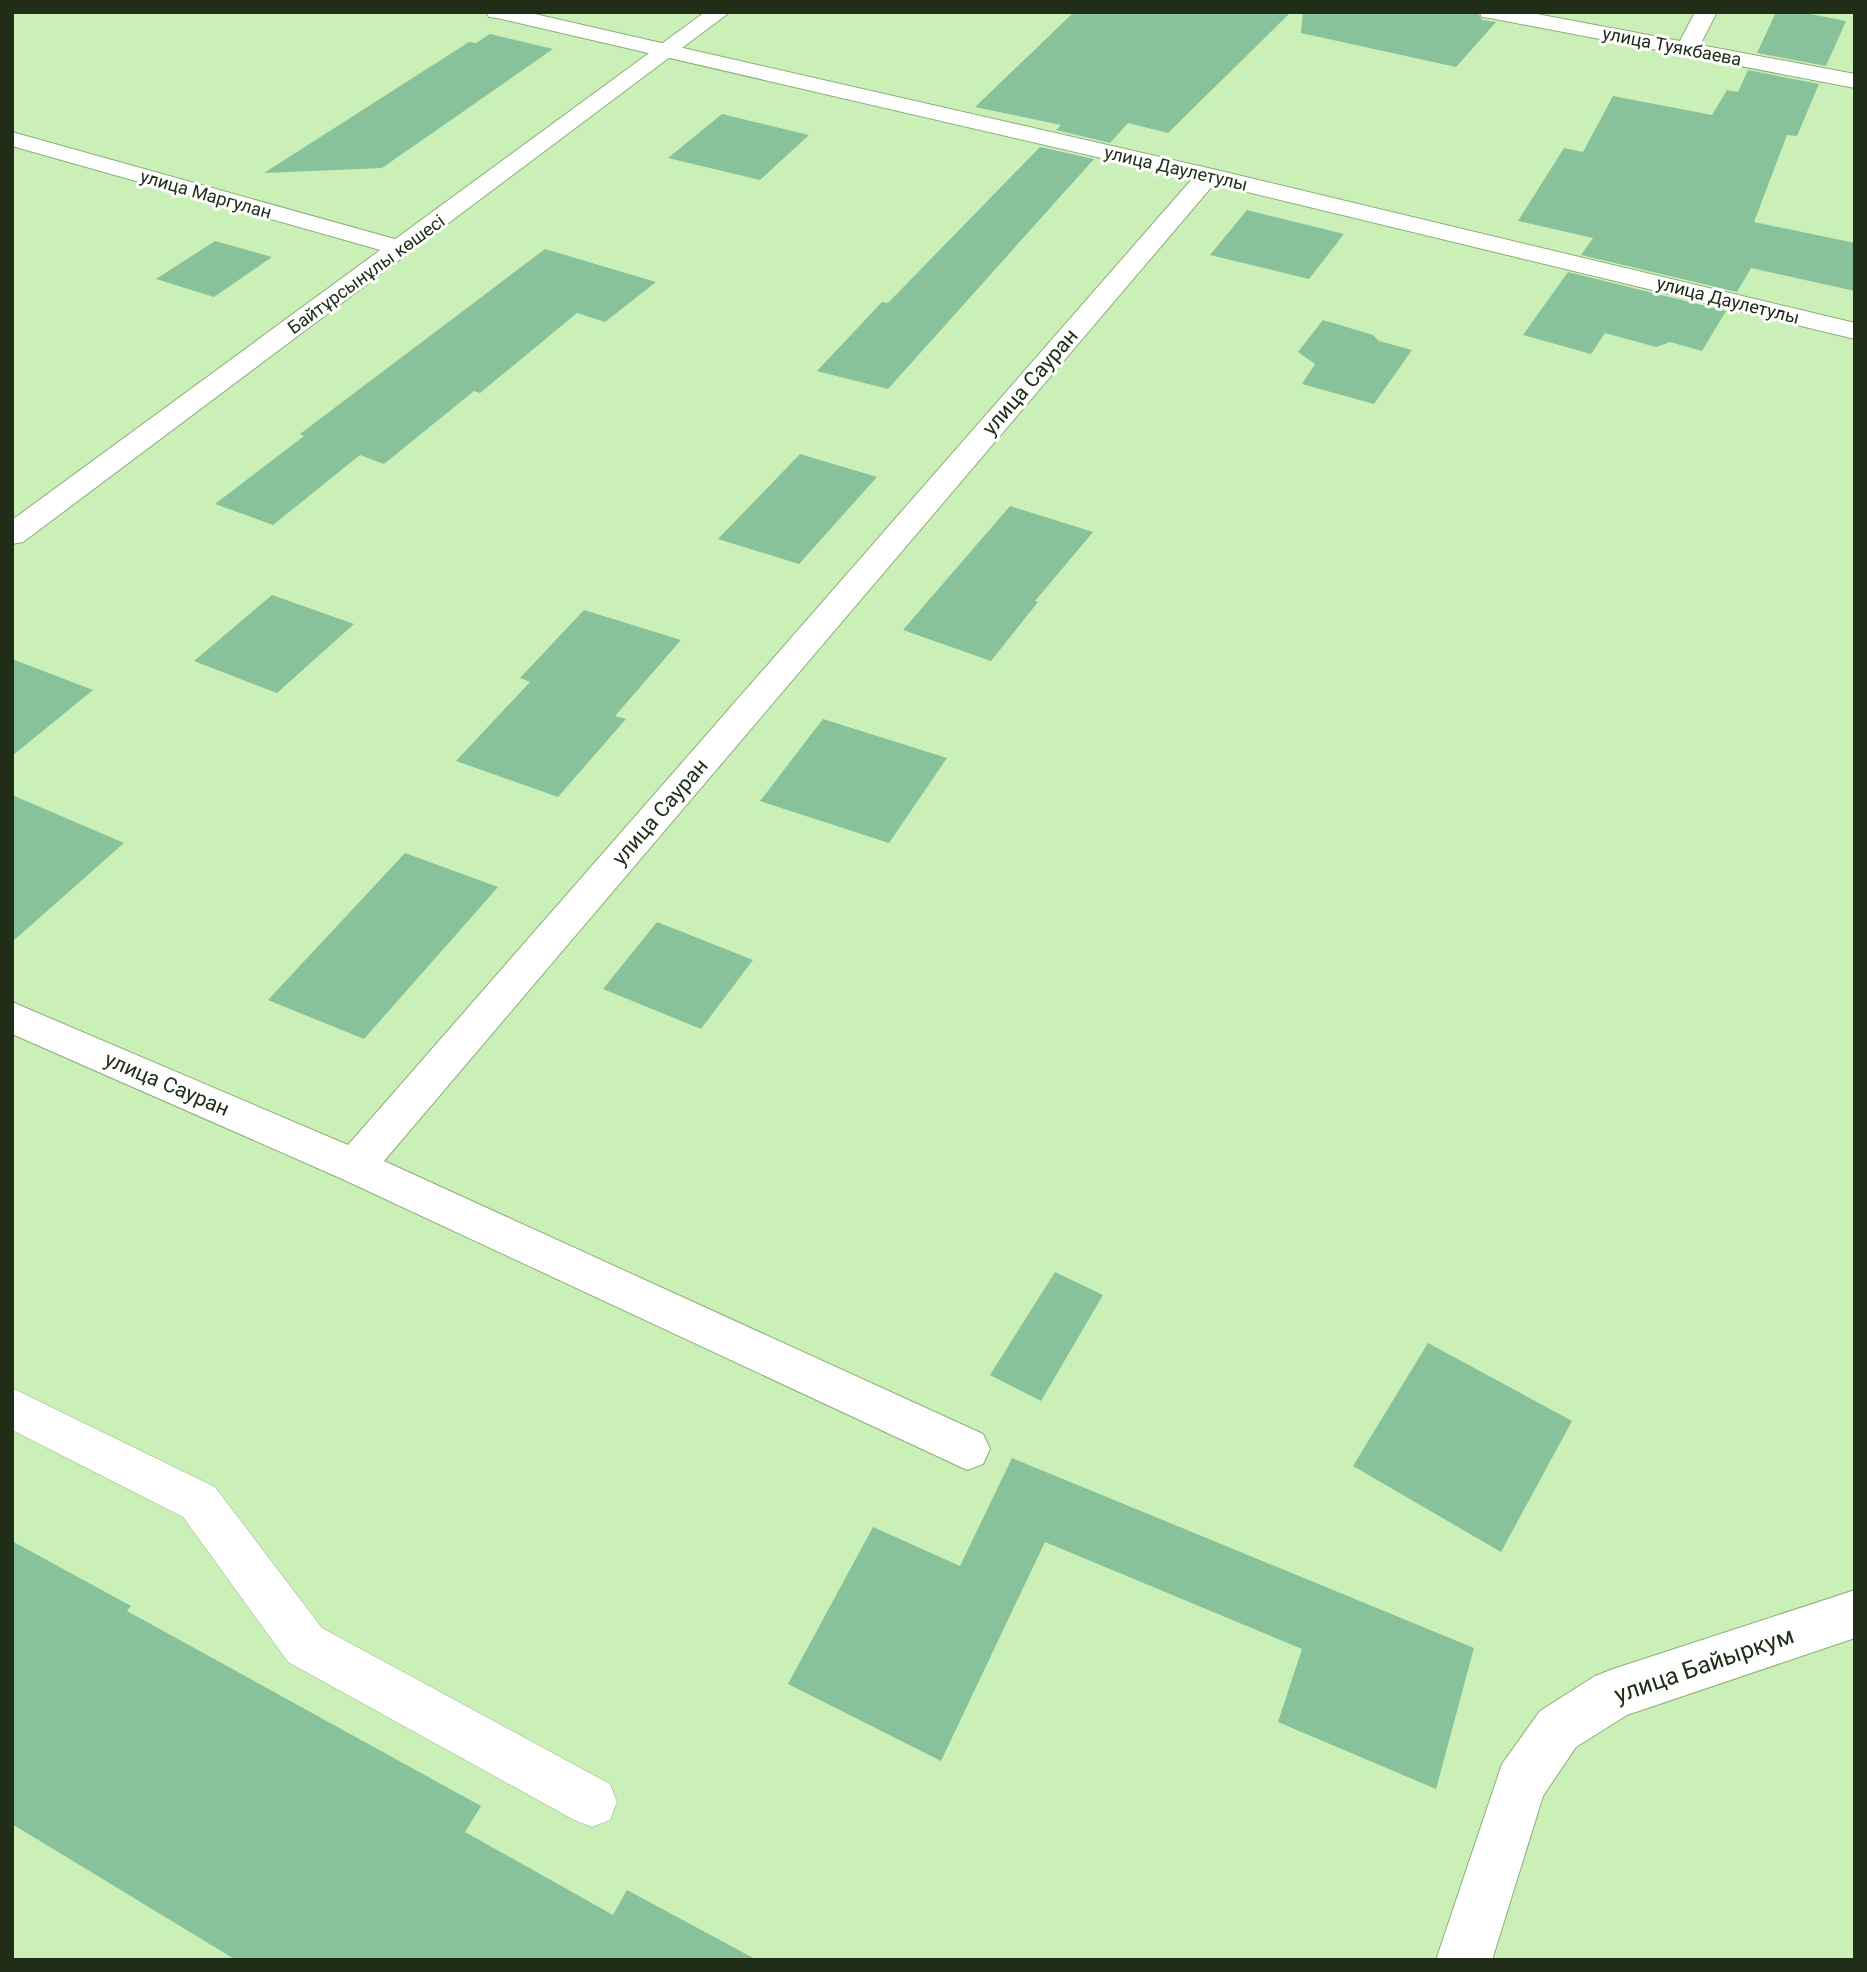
<svg xmlns="http://www.w3.org/2000/svg" width="1867" height="1972" font-family="Roboto,sans-serif">
  <rect width="100%" height="100%" fill="#cbf0b7"/>
  <!-- building -->
  <g fill="#87c29a">
    <path d="M1074 12H1291L1168 133 1128 123 1110 143 1056 130 1061 125 975 107Z"/>
    <path d="M1303 12H1477L1482 20 1496 22 1456 67 1301 33Z"/>
    <path d="M1776 12H1800L1846 21 1826 66 1757 53Z"/>
    <path d="M490 34 553 49 382 168 264 173 469 42 476 43Z"/>
    <path d="M1748 70 1819 84 1797 136 1787 135 1754 222 1855 243V291L1751 268 1737 292 1581 255 1593 238 1518 221 1564 148 1583 152 1613 96 1712 115 1727 90 1738 92Z"/>
    <path d="M722 114 809 135 760 180 668 158Z"/>
    <path d="M1040 147 1094 159 888 389 817 371 882 302 888 303Z"/>
    <path d="M1247 210 1344 234 1309 279 1210 255Z"/>
    <path d="M215 241 272 257 214 297 156 279Z"/>
    <path d="M545 249 656 282 605 322 577 313 480 393 474 391 384 464 360 455 273 525 215 504 304 436 300 434Z"/>
    <path d="M1568 272 1726 311 1702 351 1670 342 1656 347 1605 333 1591 354 1523 335Z"/>
    <path d="M1323 320 1373 335 1379 341 1412 350 1374 404 1302 384 1315 364 1298 352Z"/>
    <path d="M800 454 877 477 799 564 718 539Z"/>
    <path d="M1010 506 1093 532 1035 601 1038 602 991 661 903 630Z"/>
    <path d="M272 595 354 624 277 693 194 661Z"/>
    <path d="M584 610 681 640 615 716 626 719 558 797 456 761 530 682 520 678Z"/>
    <path d="M12 659 93 690 12 756Z"/>
    <path d="M823 719 947 758 889 843 760 801Z"/>
    <path d="M12 795 124 843 12 942Z"/>
    <path d="M405 853 498 887 364 1039 268 1000Z"/>
    <path d="M657 922 753 960 701 1029 603 989Z"/>
    <path d="M1055 1272 1103 1295 1041 1401 990 1375Z"/>
    <path d="M1428 1343 1572 1421 1501 1552 1353 1466Z"/>
    <path d="M1012 1458 1474 1648 1436 1789 1278 1722 1302 1649 1045 1542 941 1761 788 1684 873 1527 960 1566Z"/>
    <path d="M12 1541 131 1606 127 1611 481 1806 465 1832 613 1915 627 1890 757 1960H236L12 1824Z"/>
  </g>
  <g fill="none" stroke-linecap="round" stroke-linejoin="round">
    <defs>
      <path id="service" d="M12 1388 215 1487 322 1628 610 1784 617 1802 610 1820 592 1827 574 1820 288 1662 183 1517 12 1430Z"/>
      <g id="minor">
        <path d="M486 12H526L1208 168 1855 323V339L1214 184 384 1161 983 1434 990 1449 983 1464 967 1470 340 1178 12 1034V1002L348 1145 1192 179 497 18 489 17Z"/>
        <path d="M1479 12H1526L1680 41 1695 12H1717L1700 45 1855 74V88L1490 18 1482 17Z"/>
        <path d="M12 132 409 243 413 248 409 253 400 256 391 253 12 146Z"/>
        <path d="M1855 1590V1638L1627 1715 1576 1747 1543 1796 1492 1960H1436L1502 1764 1540 1711 1595 1676 1613 1669Z"/>
      </g>
      <path id="secondary" d="M705 12H730L23 542 12 544V520Z"/>
    </defs>
    <!-- service casing -->
    <use href="#service" stroke="#8cae78" stroke-width="1"/>
    <!-- minor casing -->
    <use href="#minor" stroke="#8cae78" stroke-width="2"/>
    <!-- secondary casing -->
    <use href="#secondary" stroke="#8cae78" stroke-width="2"/>
    <!-- service -->
    <use href="#service" fill="#fff" fill-rule="evenodd"/>
    <!-- minor -->
    <use href="#minor" fill="#fff" fill-rule="evenodd"/>
    <!-- secondary -->
    <use href="#secondary" fill="#fff" fill-rule="evenodd"/>
  </g>
  <g text-anchor="middle" dominant-baseline="central" stroke-width="6" stroke-linejoin="round" paint-order="stroke">
    <!-- far-street labels -->
    <g font-size="18" fill="#202e18" stroke="#fff">
      <text transform="translate(1672 46) rotate(11)">улица Туякбаева</text>
      <text transform="translate(1176 168) rotate(13)">улица Даулетулы</text>
      <text transform="translate(206 194) rotate(16)">улица Маргулан</text>
      <text transform="translate(366 274) rotate(-36)">Байтұрсынұлы көшесі</text>
      <text transform="translate(1728 300) rotate(14)">улица Даулетулы</text>
    </g>
    <!-- street labels -->
    <g font-size="21" fill="#202e18" stroke="#fff">
      <text transform="translate(1030 382) rotate(-49)">улица Сауран</text>
      <text transform="translate(660 812) rotate(-49)">улица Сауран</text>
      <text transform="translate(167 1084) rotate(23)">улица Сауран</text>
    </g>
    <!-- near-street labels -->
    <g font-size="24" fill="#202e18" stroke="#fff">
      <text transform="translate(1704 1665) rotate(-19)">улица Байыркум</text>
    </g>
  </g>
  <!-- border -->
  <rect width="1867" height="1972" fill="none" stroke="#202e18" stroke-width="28"/>
</svg>
